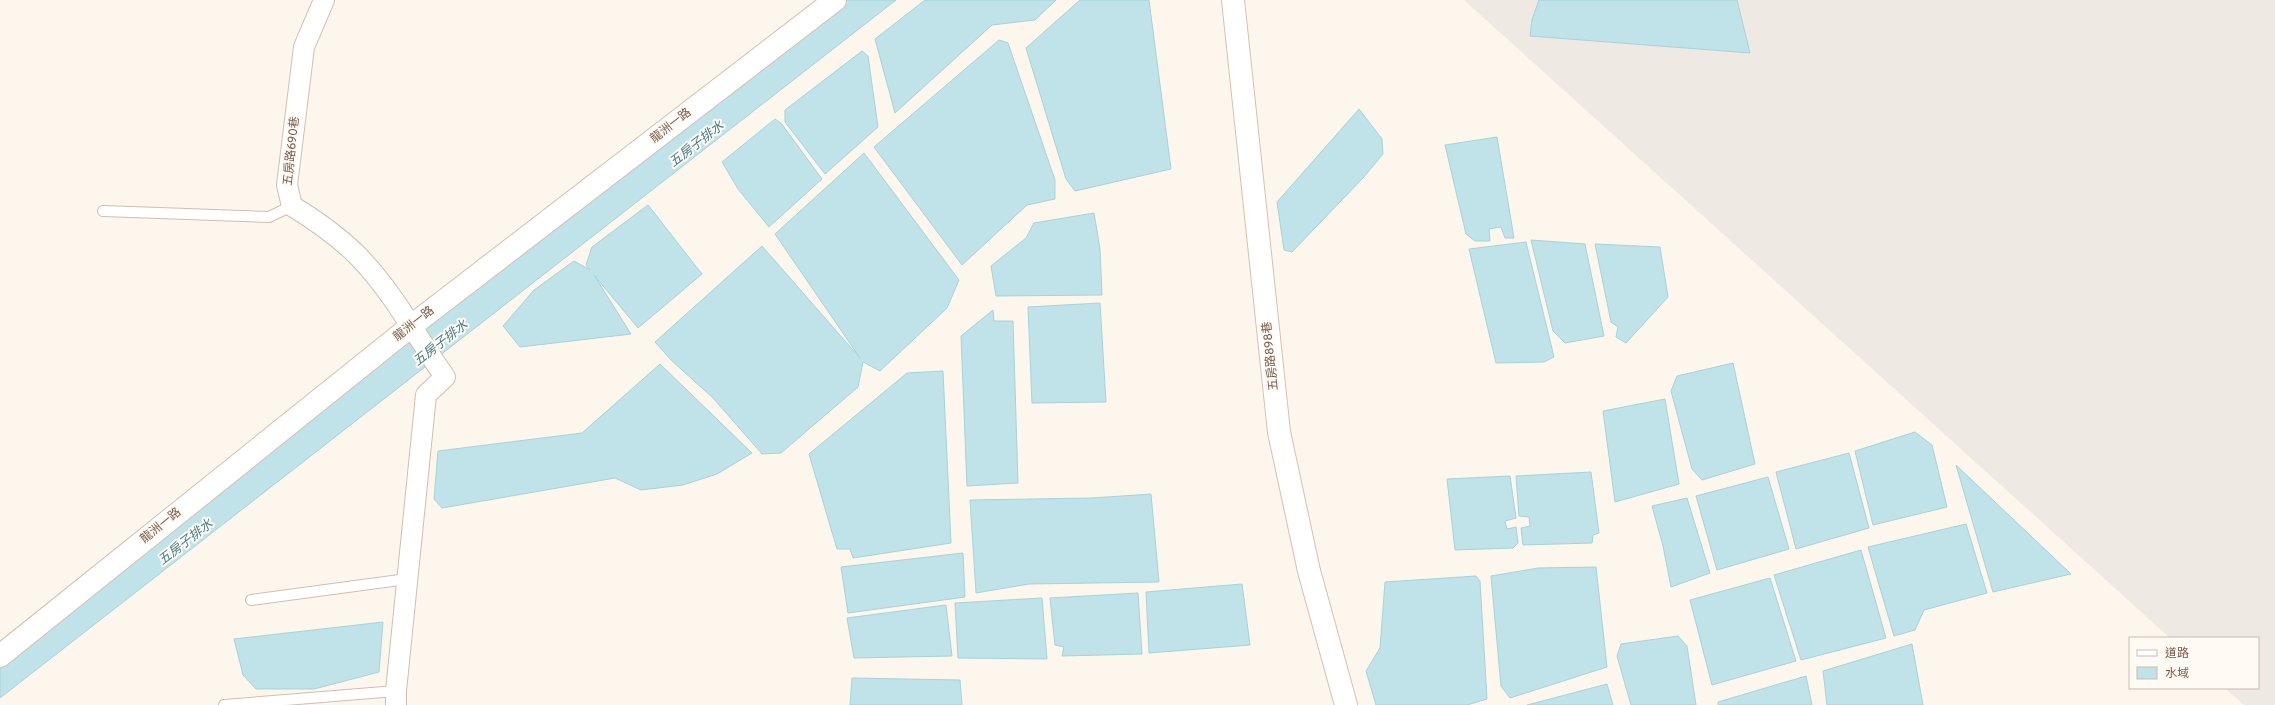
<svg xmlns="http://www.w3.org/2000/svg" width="2275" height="705" font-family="Overpass,'Noto Sans TC',sans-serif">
  <rect width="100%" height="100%" fill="#fdf6ec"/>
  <!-- industrial -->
  <path fill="#efe9e4" d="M1464 0H2275V705H2244L2225 688H2258V638H2170Z"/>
  <!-- water -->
  <g fill="#bfe3e8" stroke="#a5d3da">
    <path d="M842 0H896L0 698V648Z"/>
    <path d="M925 0H1056L1035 20 992 25 895 113 875 39Z"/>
    <path d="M1080 0H1149L1171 169 1075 191 1066 179 1026 48Z"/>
    <path d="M1539 0H1737L1750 53 1530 36 1532 20Z"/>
    <path d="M999 40 1008 43 1055 180V199L1027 205 962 265 874 147Z"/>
    <path d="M862 51 868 56 878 127 825 174 785 122V110Z"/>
    <path d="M1359 109 1382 139 1383 154 1363 178 1292 252 1284 250 1277 202Z"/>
    <path d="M775 119 781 123 822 179 769 227 738 189 722 162Z"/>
    <path d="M1497 137 1514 238H1505L1501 227 1489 229 1490 241H1475L1466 234 1445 145Z"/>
    <path d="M864 153 959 280 947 308 880 371 863 362 858 387 781 453 762 454 713 398 671 360 655 342 762 246 860 358 775 234Z"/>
    <path d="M648 205 702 274 638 328 594 275 631 334 520 347 503 326 534 290 574 261 590 270 586 265 592 247Z"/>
    <path d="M1094 213 1100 249 1102 295 996 296 991 266 1026 238 1034 223Z"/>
    <path d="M1531 240 1585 244 1604 336 1565 343 1553 331Z"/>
    <path d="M1526 242 1554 357 1544 362 1496 363 1469 249Z"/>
    <path d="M1595 244 1660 247 1668 297 1626 343 1616 337 1618 327 1611 322Z"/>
    <path d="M1100 303 1106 402 1032 403 1028 307Z"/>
    <path d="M993 310 994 321H1013L1018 483 967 486 961 336Z"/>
    <path d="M1733 363 1755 464 1702 480 1692 469 1671 391 1677 376Z"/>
    <path d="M660 364 752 453 717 474 683 485 641 490 615 478 442 508 434 499 438 451 582 433Z"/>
    <path d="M943 371 951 543 853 558 850 549H837L809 454 907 373Z"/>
    <path d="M1665 399 1679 484 1615 502 1603 411Z"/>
    <path d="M1915 432 1932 445 1947 507 1873 525 1855 451Z"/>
    <path d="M1849 453 1869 528 1796 549 1776 472Z"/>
    <path d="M1956 465 2071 574 1993 592Z"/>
    <path d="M1591 472 1599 533 1593 535 1592 543 1523 545 1521 528 1530 526 1529 517 1519 516 1516 476Z"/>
    <path d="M1510 476 1516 518 1505 521 1507 529 1516 527 1518 543 1513 548 1455 550 1447 479Z"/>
    <path d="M1768 477 1789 549 1717 570 1696 496Z"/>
    <path d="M1151 494 1159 582 1029 584 976 593 970 500 1092 498Z"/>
    <path d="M1687 498 1710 573 1671 587 1663 546 1652 506Z"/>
    <path d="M1966 524 1987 593 1924 610 1915 630 1894 636 1868 547Z"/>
    <path d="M1861 550 1886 638 1801 660 1774 575Z"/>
    <path d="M963 553 965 597 848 613 841 567Z"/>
    <path d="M1596 567 1607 667 1510 698 1501 686 1491 576 1538 568Z"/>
    <path d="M1476 576 1480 581 1487 699 1467 705H1376L1366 671 1380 648 1385 582Z"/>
    <path d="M1770 578 1796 661 1712 685 1690 600Z"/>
    <path d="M1242 584 1250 645 1149 653 1146 592Z"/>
    <path d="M1138 593 1142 654 1062 656 1064 647 1055 645 1050 598Z"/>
    <path d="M1042 598 1047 659 958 658 955 603Z"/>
    <path d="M946 605 952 656 854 658 847 618Z"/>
    <path d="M383 622 379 672 314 689H256L243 675 234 639Z"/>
    <path d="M1678 636 1687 646 1696 705H1631L1617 656 1621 644Z"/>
    <path d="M1912 644 1923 705H1827L1823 671Z"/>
    <path d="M1806 676 1812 705H1718V702Z"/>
    <path d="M852 678 960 680 962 705H850Z"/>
    <path d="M1607 684 1613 705H1527Z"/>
  </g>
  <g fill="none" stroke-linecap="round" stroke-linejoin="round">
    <defs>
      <g id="lane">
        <path d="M103 211 269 217 292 206"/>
        <path d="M251 600 407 579"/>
        <path d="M224 705 396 691"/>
      </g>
      <path id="street" d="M324 0 304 47 287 185 292 206C315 220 339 237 358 256 392 291 417 337 445 377L426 395 396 691V705"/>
      <g id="secondary">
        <path d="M1233 0 1279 432 1309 571 1346 705"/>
        <path d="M0 656 410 327 835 0"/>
      </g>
    </defs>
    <!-- lane casing -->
    <use href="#lane" stroke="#d1beb0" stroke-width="12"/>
    <!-- street casing -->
    <use href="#street" stroke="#d1beb0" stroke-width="22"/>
    <!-- secondary casing -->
    <use href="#secondary" stroke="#d6c0b0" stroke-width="24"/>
    <!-- lane -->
    <use href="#lane" stroke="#fff" stroke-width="10"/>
    <!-- street -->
    <use href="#street" stroke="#fff" stroke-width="20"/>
    <!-- secondary -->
    <use href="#secondary" stroke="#fff" stroke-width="22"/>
  </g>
  <g text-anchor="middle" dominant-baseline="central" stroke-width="4" stroke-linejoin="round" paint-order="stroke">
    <!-- street labels -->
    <g font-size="12" fill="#7a5c4d" stroke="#fffaf3">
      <text transform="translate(671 126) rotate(-38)">龍洲一路</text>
      <text transform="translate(292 151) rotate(-84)">五房路690巷</text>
      <text transform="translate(414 324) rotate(-38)">龍洲一路</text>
      <text transform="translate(1271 356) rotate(-96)">五房路898巷</text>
      <text transform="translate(161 526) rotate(-39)">龍洲一路</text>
    </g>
    <!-- water labels -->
    <g font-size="13" font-style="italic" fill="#437c86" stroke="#fffaf3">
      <text transform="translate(697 145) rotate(-38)">五房子排水</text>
      <text transform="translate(441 344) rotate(-38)">五房子排水</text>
      <text transform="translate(186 543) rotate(-38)">五房子排水</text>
    </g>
  </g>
  <!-- legend -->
  <rect x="2129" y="637" width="130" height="52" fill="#fffaf3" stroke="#cabbb1"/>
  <rect x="2137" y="650" width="20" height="6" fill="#ffffff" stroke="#cabbb1"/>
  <text x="2165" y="657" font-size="12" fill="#7a5c4d">道路</text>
  <rect x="2137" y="667" width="20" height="12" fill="#bfe3e8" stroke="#cabbb1"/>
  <text x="2165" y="677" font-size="12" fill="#7a5c4d">水域</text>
</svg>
